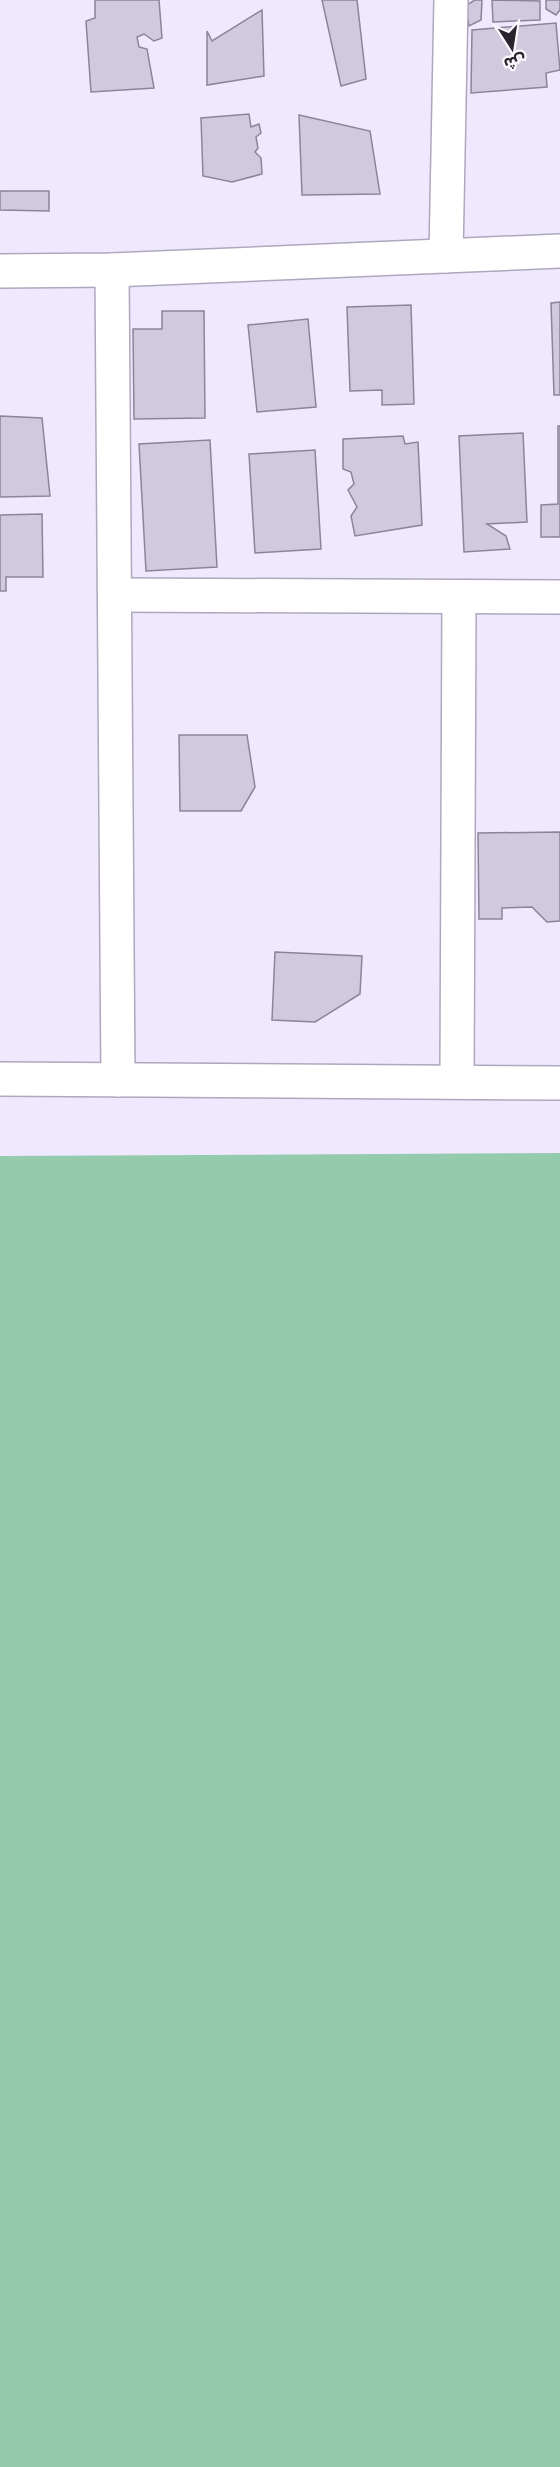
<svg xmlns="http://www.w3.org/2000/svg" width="560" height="2467" font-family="'IBM Plex Serif','Noto Sans Arabic',serif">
  <rect width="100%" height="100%" fill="#efe8fe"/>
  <!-- green -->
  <path fill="#94cbac" d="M560 1153V2467H0V1156Z"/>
  <!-- building -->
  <g fill="#d1cadf" stroke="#8c8599" stroke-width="1.5">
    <path d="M95 0H159L162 38 154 41 144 34 137 37 139 47 147 49 154 88 91 92 86 21 95 18Z"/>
    <path d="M322 0H357L366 79 341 86Z"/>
    <path d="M475 0H482L481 20 469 26 465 6Z"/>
    <path d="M492 0 540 1V20L493 22Z"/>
    <path d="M546 0H560V10L556 15 546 9Z"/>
    <path d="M262 10 264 76 207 85V31L212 41Z"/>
    <path d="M556 23 560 70 546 73 547 87 471 93 472 30Z"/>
    <path d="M249 114 251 127 259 124 261 133 256 137 258 148 255 152 261 158 262 174 232 182 203 176 201 118Z"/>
    <path d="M299 115 370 131 380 194 302 195Z"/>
    <path d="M0 191H49V211L0 210Z"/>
    <path d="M560 302V395H554L551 303Z"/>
    <path d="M411 305 414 404 382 405V390L350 391 347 307Z"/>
    <path d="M162 311H204L205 418 134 419 133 329H162Z"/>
    <path d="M308 319 316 407 257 412 248 325Z"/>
    <path d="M0 416 42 418 50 496 0 497Z"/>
    <path d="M558 426H560V537H541V505L558 504Z"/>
    <path d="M523 433 527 522 487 524 506 536 510 549 464 552 459 436Z"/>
    <path d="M403 436 405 444 418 442 422 525 355 536 351 516 357 507 348 490 354 484 351 472 343 469V439Z"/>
    <path d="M210 440 217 567 146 571 139 444Z"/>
    <path d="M315 450 321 549 255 553 249 454Z"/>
    <path d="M42 514 43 577H6V591H0V515Z"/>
    <path d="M179 735H247L255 787 241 811H180Z"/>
    <path d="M560 832V921L547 922 532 907 502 908V919H479L478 833Z"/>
    <path d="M275 952 362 956 360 994 315 1022 272 1020Z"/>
  </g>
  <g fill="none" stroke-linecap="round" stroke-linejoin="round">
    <defs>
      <g id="minor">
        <path d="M446 256 451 0"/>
        <path d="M112 270 118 1080"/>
        <path d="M0 271 112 270 560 251"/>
        <path d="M116 595 560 597"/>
        <path d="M0 1079 560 1083"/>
        <path d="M457 1082 459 597"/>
      </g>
    </defs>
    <!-- minor casing -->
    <use href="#minor" stroke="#afa8bc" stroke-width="36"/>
    <!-- minor -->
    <use href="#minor" stroke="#fff" stroke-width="33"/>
  </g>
  <!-- north arrow -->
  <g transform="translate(512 48) rotate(168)" stroke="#faf8fd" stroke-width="4.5" paint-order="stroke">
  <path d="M0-4.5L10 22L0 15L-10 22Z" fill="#28252d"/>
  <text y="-9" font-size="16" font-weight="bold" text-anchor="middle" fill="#28252d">ش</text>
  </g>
</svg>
